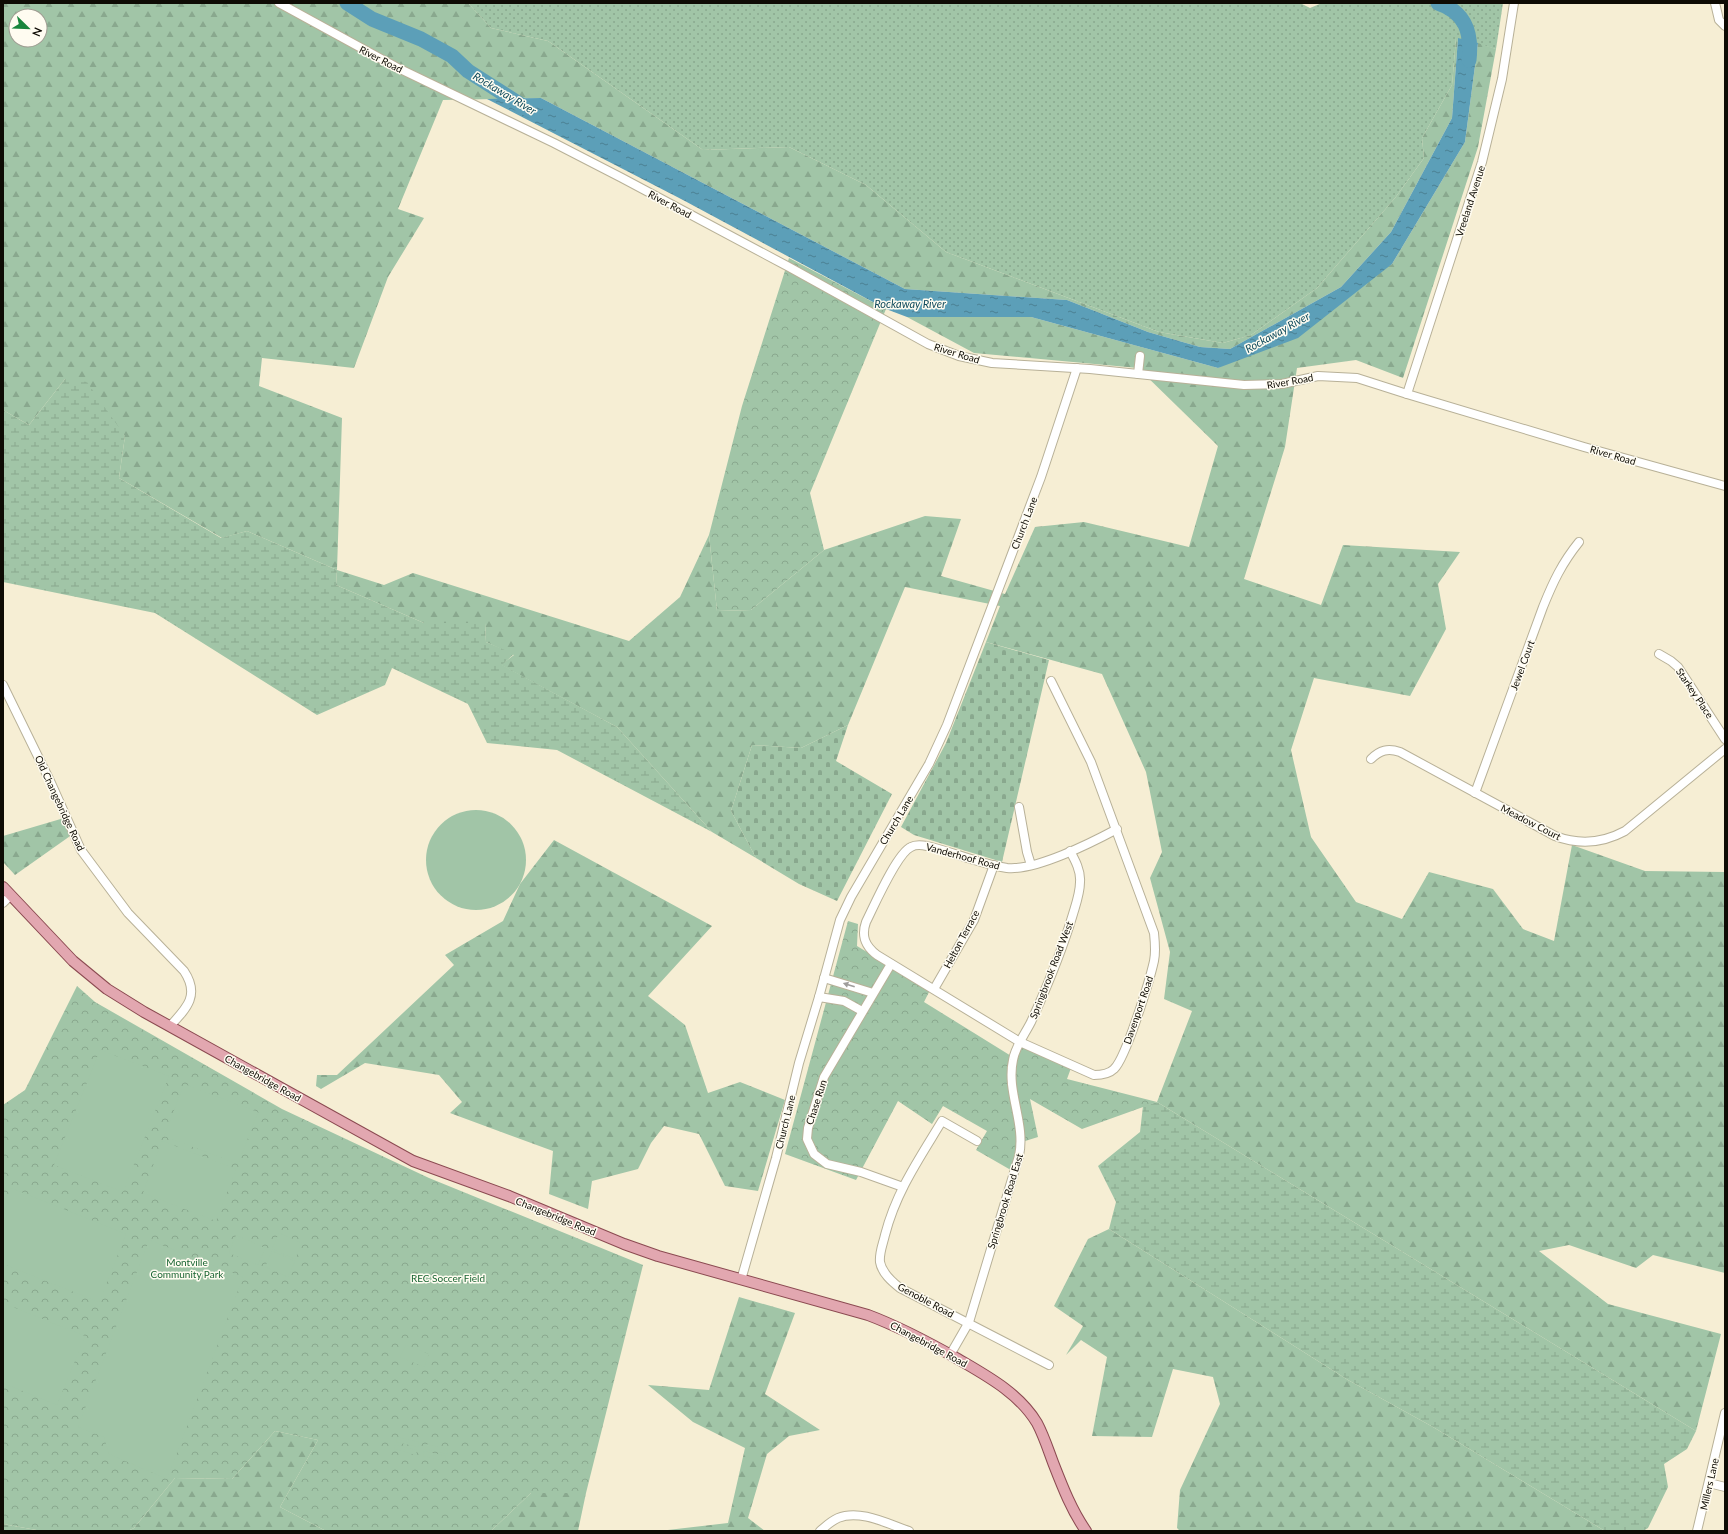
<svg xmlns="http://www.w3.org/2000/svg" width="1728" height="1534" font-family="Lato,sans-serif">
  <defs>
    <pattern id="grass-dots" width="8" height="8" patternUnits="userSpaceOnUse"><rect width="8" height="8" fill="#a1c5a7"/><path d="M2 2h.1M6 6h.1" fill="none" stroke="#89a88e" stroke-width="1.8" stroke-linecap="round"/></pattern>
    <pattern id="forest-firs" width="22" height="20" patternUnits="userSpaceOnUse"><rect width="22" height="20" fill="#a1c5a7"/><path d="M5 1l3.5 6h-7zM16 11l3.5 6h-7z" fill="#89a88e"/></pattern>
    <pattern id="wetland-marsh" width="20" height="14" patternUnits="userSpaceOnUse"><rect width="20" height="14" fill="#a1c5a7"/><path d="M1 5h8M5 5V1M11 12h8M15 12V8" fill="none" stroke="#89a88e"/></pattern>
    <pattern id="cemetery-stones" width="16" height="16" patternUnits="userSpaceOnUse"><rect width="16" height="16" fill="#a1c5a7"/><path d="M2 7V4a2 2 0 0 1 4 0v3zM10 15v-3a2 2 0 0 1 4 0v3z" fill="#89a88e"/></pattern>
    <pattern id="park-crowns" width="20" height="18" patternUnits="userSpaceOnUse"><rect width="20" height="18" fill="#a1c5a7"/><path d="M2 6a3 3 0 1 1 6 0M12 15a3 3 0 1 1 6 0" fill="none" stroke="#89a88e"/></pattern>
    <pattern id="water-ripples" width="26" height="14" patternUnits="userSpaceOnUse"><rect width="26" height="14" fill="#5c9fb8"/><path d="M2 4q2-2 4 0t4 0M15 11q2-2 4 0t4 0" fill="none" stroke="#4a8093"/></pattern>
  </defs>
  <rect width="100%" height="100%" fill="#f6eed4"/>
  <!-- grass -->
  <path fill="url(#grass-dots)" d="M468 3H1300L1310 8 1322 3H1503L1496 49 1456 38 1452 85 1422 138 1424 158 1395 198 1317 288 1251 335 1223 343 1159 332 946 252 866 185 789 147 703 150 548 41 491 28Z"/>
  <!-- forest -->
  <g fill="url(#forest-firs)" fill-rule="evenodd">
    <path d="M3 3H468L491 28 548 41 703 150 789 147 866 185 946 252 1159 332 1223 343 1251 335 1317 288 1395 198 1424 158 1422 138 1452 85 1456 38H1458L1452 118 1391 232 1341 287 1230 349 1200 347 1148 332 1067 300 905 289 541 98 443 100 398 209 424 218 388 277 354 368 262 358 259 386 342 418 337 570 384 585 413 573 629 641 680 597 709 535 717 611 751 610 824 550 925 516 961 519 941 576 1005 594 1035 527 1084 522 1189 547 1218 446 1138 368 974 353 907 317H1031L1218 368 1392 264 1465 142 1478 43 1496 49 1478 147 1403 378 1356 360 1297 368 1285 447 1244 579 1321 605 1343 545 1460 552 1438 584 1446 629 1410 696 1314 678 1291 750 1311 837 1356 902 1402 919 1429 872 1493 889 1523 929 1554 941 1572 845 1645 871 1725 872V1273L1653 1255 1636 1268 1569 1245 1539 1251 1608 1304 1721 1334 1696 1431 1157 1102 1192 1011 1164 999 1170 952 1150 878 1162 852 1146 772 1102 674 986 642 1000 606 905 587 848 725 801 748 752 745 731 811 756 858 712 832 617 727 501 665 514 655 486 642 485 623H424L336 585 337 570 247 531 222 538 119 478 125 436 65 379 29 425 3 410ZM16 16H40V40H16Z"/>
    <path d="M64 818 73 834 15 875 3 862V836Z"/>
    <path d="M554 840 712 926 648 996 685 1025 708 1093 740 1082 785 1100 758 1191 725 1186 699 1134 664 1126 651 1143 638 1169 592 1181 588 1209 549 1194 553 1151 450 1113 462 1102 439 1075 365 1063 321 1089 316 1086 317 1075H337L454 965 445 955 503 921 520 884Z"/>
    <path d="M1109 1229 1348 1380 1433 1427 1605 1531H1180L1177 1528 1180 1490 1220 1404 1213 1377 1173 1369 1152 1437 1092 1436 1107 1357 1081 1340 1066 1355 1083 1326 1054 1306 1088 1239Z"/>
    <path d="M739 1297 795 1313 765 1394 820 1430 789 1436 767 1454 748 1518 765 1531H659L728 1523 745 1448 693 1422 648 1385 709 1390Z"/>
    <path d="M275 1431 318 1440 280 1507 326 1531H128L134 1528 175 1478 232 1479Z"/>
    <path d="M531 1493H586L578 1531H488L492 1530Z"/>
    <path d="M3 1524 42 1531H3Z"/>
  </g>
  <!-- wetland -->
  <g fill="url(#wetland-marsh)">
    <path d="M65 379 87 382 125 436 119 478 221 538 247 531 337 570 336 585 424 623H485L486 642 514 654 502 665 617 727 712 832 557 750 487 743 468 704 392 668 385 685 317 715 155 613 3 582V410L29 425Z"/>
    <path d="M1157 1102 1696 1431 1687 1449 1664 1464 1668 1487 1648 1528 1643 1531H1605L1433 1427 1348 1380 1109 1229 1116 1202 1098 1166 1140 1132 1143 1106Z"/>
  </g>
  <!-- cemetery -->
  <g fill="url(#cemetery-stones)">
    <path d="M986 642 1049 660 1002 862 914 835 901 827 946 743Z"/>
    <path d="M848 725 836 761 892 794 837 901 799 884 756 858 731 811 752 745 801 748Z"/>
  </g>
  <!-- park -->
  <g fill="url(#park-crowns)">
    <path d="M789 258 886 309 810 493 824 550 751 610 717 611 709 535 742 406Z"/>
    <path d="M848 921 858 924 857 946 930 990 924 1002 1016 1059 1024 1043 1071 1068 1067 1079 1157 1102 1082 1129 1030 1099 1038 1137 1022 1142 1016 1173 976 1150 987 1131 943 1106 932 1124 898 1101 856 1180 785 1154Z"/>
    <path d="M77 986 95 1002 282 1109 429 1178 643 1265 586 1493H531L492 1530 488 1531H326L280 1507 318 1440 275 1431 232 1479 175 1478 134 1528 128 1531H42L3 1524V1105L25 1090Z"/>
  </g>
  <!-- garden -->
  <g fill="#a1c5a7">
    <circle cx="476" cy="860" r="50"/>
    <path d="M100 1050 169 1076 123 1192 54 1165Z"/>
    <path d="M184 1084 258 1112 238 1164 164 1136Z"/>
    <path d="M162 1141 236 1169 216 1221 143 1193Z"/>
    <path d="M11 1188 126 1234 99 1302 3 1264V1209Z"/>
    <path d="M279 1233 302 1243 295 1259 272 1249Z"/>
    <path d="M236 1235 265 1248 258 1265 229 1253Z"/>
    <path d="M149 1240 243 1277 167 1479 109 1454 104 1437 78 1427Z"/>
    <path d="M272 1251 295 1261 288 1277 265 1267Z"/>
    <path d="M3 1303 85 1336 57 1405 3 1383Z"/>
    <path d="M406 1345 429 1354 424 1367 400 1357Z"/>
    <path d="M397 1437 419 1442 418 1447 396 1442Z"/>
    <path d="M426 1444 448 1449 447 1454 425 1449Z"/>
    <path d="M395 1445 417 1450 416 1455 394 1449Z"/>
    <path d="M424 1451 446 1456 445 1461 423 1456Z"/>
  </g>
  <!-- water -->
  <path fill="url(#water-ripples)" d="M1458 38 1478 43 1465 142 1392 264 1298 338 1218 368 1031 317H907L886 309 683 200 487 99 541 98 905 289 1067 300 1148 332 1200 347 1230 349 1341 287 1391 232 1452 118Z"/>
  <g fill="none" stroke-linecap="round" stroke-linejoin="round">
    <!-- river -->
    <g stroke="#5c9fb8" stroke-width="15">
      <path d="M347 3 372 19 421 39 452 56 468 71 529 110"/>
      <path d="M1438 3C1466 12 1472 33 1469 60"/>
    </g>
    <defs>
      <g id="minor">
        <path d="M279 3 396 67 554 143 622 178 789 267 928 344 959 356 992 363 1090 369 1244 385 1282 384 1318 376 1357 378 1407 394 1584 447 1725 486"/>
        <path d="M1715 3 1719 20 1725 26"/>
        <path d="M1138 374 1140 356"/>
        <path d="M1407 394 1482 162 1502 79 1514 3"/>
        <path d="M1659 654 1671 661 1678 667 1725 739"/>
        <path d="M1051 681 1091 762 1154 933C1155 943 1156 952 1154 961 1150 979 1126 1058 1114 1069 1109 1074 1101 1075 1094 1075L1020 1042 877 955C865 946 861 936 866 922 874 906 897 853 911 847 916 844 922 845 927 846 953 852 980 864 1007 868 1035 871 1091 843 1117 829"/>
        <path d="M3 685 51 783 81 850 128 913 184 971C200 995 187 1008 170 1026"/>
        <path d="M1371 759C1380 750 1388 748 1400 752L1555 836C1579 845 1603 843 1625 831L1725 749"/>
        <path d="M1475 793 1543 607C1553 582 1562 563 1579 542"/>
        <path d="M1019 807 1027 852 1031 865"/>
        <path d="M3 903 11 895"/>
        <path d="M891 964 824 1077 808 1128 807 1139 814 1154 827 1164 861 1172 903 1187"/>
        <path d="M824 978 873 993"/>
        <path d="M934 989 974 920 994 865"/>
        <path d="M819 997 844 1001 862 1011"/>
        <path d="M977 1141 942 1121C919 1159 896 1192 885 1235 883 1244 879 1253 880 1262 882 1273 891 1281 900 1288L1049 1365"/>
        <path d="M741 1280 776 1158 799 1063 819 997 840 920 851 897 929 764 947 725 1041 477 1077 368"/>
        <path d="M950 1355 969 1322 1019 1156C1026 1123 1006 1092 1013 1060 1015 1047 1025 1034 1031 1022 1047 987 1062 951 1073 914 1076 904 1080 893 1080 882 1081 871 1075 860 1070 851"/>
        <path d="M1709 1483 1725 1487"/>
        <path d="M820 1531C826 1526 831 1521 838 1518 860 1509 888 1524 909 1531"/>
        <path d="M1697 1531 1725 1413"/>
      </g>
      <path id="major" d="M3 887 73 961 107 989 144 1012 413 1161 509 1196 624 1244 658 1256 868 1315C900 1327 928 1342 958 1359 987 1376 1019 1393 1037 1423 1044 1436 1049 1452 1054 1465 1063 1488 1072 1511 1086 1531"/>
    </defs>
    <!-- minor casing -->
    <use href="#minor" stroke="#b8b198" stroke-width="10"/>
    <!-- major casing -->
    <use href="#major" stroke="#8b4a51" stroke-width="12"/>
    <!-- minor -->
    <use href="#minor" stroke="#fff" stroke-width="8"/>
    <!-- major -->
    <use href="#major" stroke="#e2a7b0" stroke-width="10"/>
  </g>
  <!-- one-way arrows -->
  <defs><path id="oneway-solid" d="M-6-.8H1V-3.2L6.5 0L1 3.2V.8H-6Z"/></defs>
  <use fill="#9f9d9b" href="#oneway-solid" transform="translate(849 985) rotate(-162)"/>
  <g text-anchor="middle" dominant-baseline="central" stroke-width="3" stroke-linejoin="round" paint-order="stroke">
    <!-- street labels -->
    <g font-size="10" fill="#0e0b04" stroke="#fffcf1">
      <text transform="translate(381 59) rotate(27)">River Road</text>
      <text transform="translate(1470 201) rotate(-72)">Vreeland Avenue</text>
      <text transform="translate(670 204) rotate(28)">River Road</text>
      <text transform="translate(957 353) rotate(17)">River Road</text>
      <text transform="translate(1290 381) rotate(-10)">River Road</text>
      <text transform="translate(1613 455) rotate(16)">River Road</text>
      <text transform="translate(1024 523) rotate(-69)">Church Lane</text>
      <text transform="translate(1522 665) rotate(-70)">Jewel Court</text>
      <text transform="translate(1695 693) rotate(56)">Starkey Place</text>
      <text transform="translate(60 803) rotate(65)">Old Changebridge Road</text>
      <text transform="translate(896 820) rotate(-59)">Church Lane</text>
      <text transform="translate(1531 822) rotate(27)">Meadow Court</text>
      <text transform="translate(963 856) rotate(15)">Vanderhoof Road</text>
      <text transform="translate(961 939) rotate(-62)">Helton Terrace</text>
      <text transform="translate(1051 970) rotate(-69)">Springbrook Road West</text>
      <text transform="translate(1138 1010) rotate(-71)">Davenport Road</text>
      <text transform="translate(263 1078) rotate(29)">Changebridge Road</text>
      <text transform="translate(816 1102) rotate(-72)">Chase Run</text>
      <text transform="translate(785 1122) rotate(-76)">Church Lane</text>
      <text transform="translate(1005 1201) rotate(-73)">Springbrook Road East</text>
      <text transform="translate(556 1216) rotate(22)">Changebridge Road</text>
      <text transform="translate(926 1300) rotate(28)">Genoble Road</text>
      <text transform="translate(929 1344) rotate(28)">Changebridge Road</text>
      <text transform="translate(1709 1484) rotate(-77)">Millers Lane</text>
    </g>
    <!-- park labels -->
    <g font-size="10" fill="#1a6533" stroke="#fffcf1">
      <text x="187" y="1262">Montville<tspan x="187" dy="12">Community Park</tspan></text>
      <text x="448" y="1278">REC Soccer Field</text>
    </g>
    <!-- water labels -->
    <g font-size="11" font-style="italic" fill="#0f4a5c" stroke="#fffcf1">
      <text transform="translate(505 93) rotate(31)">Rockaway River</text>
      <text x="910" y="303">Rockaway River</text>
      <text transform="translate(1277 332) rotate(-29)">Rockaway River</text>
    </g>
  </g>
  <!-- border -->
  <rect width="1728" height="1534" fill="none" stroke="#0e0b04" stroke-width="8"/>
  <!-- north arrow -->
  <g transform="translate(28 28) rotate(113)"><circle r="19" fill="#fffcf1" stroke="#9f9c92"/>
  <path d="M0-3L7 15L0 10L-7 15Z" fill="#18853c"/>
  <text y="-6" font-size="11" font-weight="bold" text-anchor="middle" fill="#0e0b04">N</text>
  </g>
</svg>
